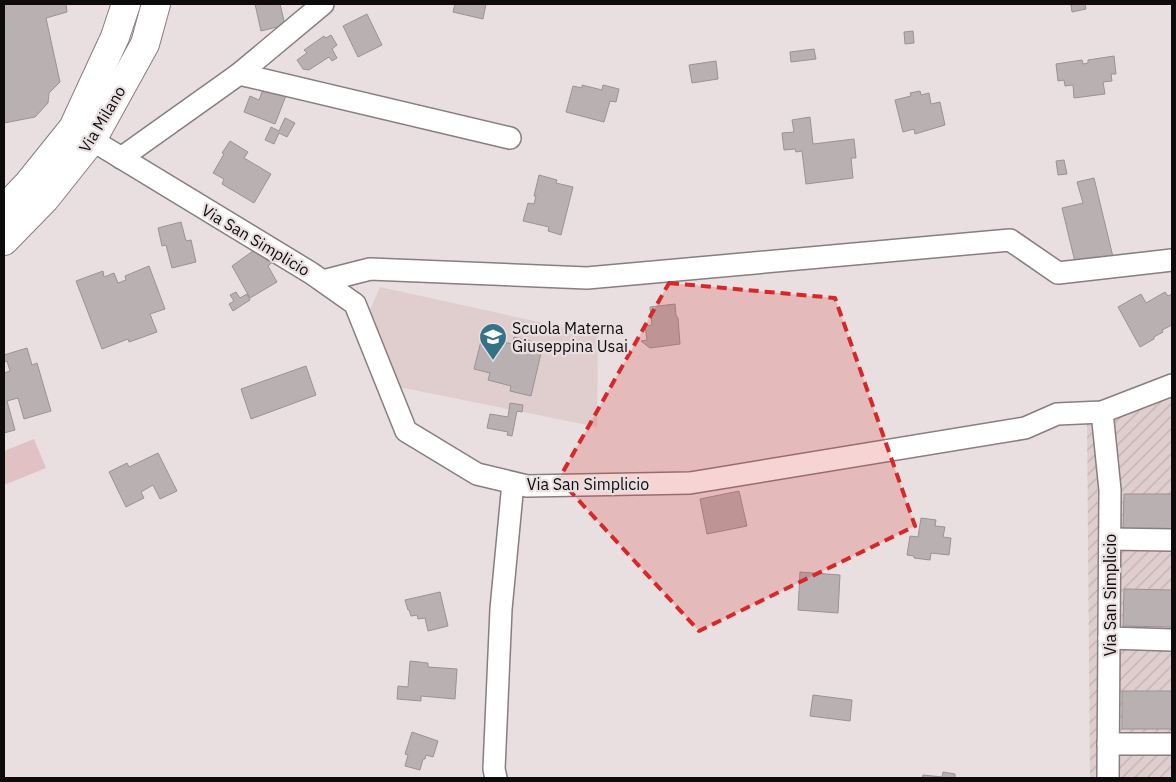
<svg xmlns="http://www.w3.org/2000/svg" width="1176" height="782" font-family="'IBM Plex Sans',sans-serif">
  <defs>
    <pattern id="industrial-furrows" width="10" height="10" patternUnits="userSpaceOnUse" patternTransform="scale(1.25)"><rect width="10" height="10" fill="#e0cecf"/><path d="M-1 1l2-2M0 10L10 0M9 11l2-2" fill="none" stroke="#bfb0b1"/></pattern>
  </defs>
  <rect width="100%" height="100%" fill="#e9dfe0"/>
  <!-- built -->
  <path fill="#e0cecf" d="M380 287 598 335 597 427 399 387 370 310Z"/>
  <!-- industrial -->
  <path fill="url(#industrial-furrows)" d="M1172 379V778H1090L1087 416Z"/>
  <!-- garden -->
  <path fill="#e1c1c4" d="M34 439 46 468 4 485V451Z"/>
  <!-- building -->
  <g fill="#b9b0b1" stroke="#9b9293">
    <path d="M4 4H66L67 12 46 18 60 82 49 93 48 103 35 117 4 123Z"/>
    <path d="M255 4H280L285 25 261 31Z"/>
    <path d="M455 4H486L483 19 453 12Z"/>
    <path d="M1076 4H1085L1086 9 1072 12 1071 5Z"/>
    <path d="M367 14 382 45 358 57 343 26Z"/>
    <path d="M913 31 914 43 905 44 904 32Z"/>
    <path d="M331 35 337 45 332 49 337 58 332 61 329 57 309 70 303 69 297 60 307 53 304 50 324 36 326 38Z"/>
    <path d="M814 49 816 59 791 62 790 52Z"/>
    <path d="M1114 56 1116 74H1111L1112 81 1103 82 1105 94 1074 98 1073 85 1065 86 1064 80 1058 81 1056 64 1082 60 1083 64 1088 63V60Z"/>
    <path d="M716 61 718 79 692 83 689 65Z"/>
    <path d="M265 84 287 93 275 124 244 112 250 96 259 100Z"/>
    <path d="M582 85 602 90 603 85 619 89 616 102 610 101 604 122 566 112 573 86 582 88Z"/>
    <path d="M920 91 921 95 929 93 931 104 940 102 945 125 915 134 914 129 903 132 895 100 911 96 910 93Z"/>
    <path d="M810 117 813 144 854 139 856 158H851L853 178 806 184 802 151 796 152 795 149 784 150 782 133 794 132 792 120Z"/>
    <path d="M285 118 295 123 287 137 279 133 274 144 265 140 271 127 279 131Z"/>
    <path d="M230 141 248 152 244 158 271 174 254 203 222 184 224 179 213 173 224 154 222 153Z"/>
    <path d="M1064 160 1067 174 1058 175 1056 161Z"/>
    <path d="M539 175 557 180 556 183 573 187 561 235 548 231 549 227 523 221 528 203 534 204 536 196H534Z"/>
    <path d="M1094 178 1113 257 1076 266 1062 208 1083 203 1077 182Z"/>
    <path d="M181 222 186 241 191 240 196 262 172 268 166 245 162 246 158 228Z"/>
    <path d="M257 248 276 259 268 266 277 282 250 298 232 266Z"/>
    <path d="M149 266 165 309 150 314 157 332 129 342 128 339 102 349 76 281 103 271 104 277 114 273 118 283 126 280 125 276Z"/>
    <path d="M236 292 240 298 247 294 250 300 233 311 229 304 234 301 230 295Z"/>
    <path d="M1165 292 1168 296 1172 294V325L1162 330 1163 332 1154 337V339L1140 347 1118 307 1141 294 1146 303Z"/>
    <path d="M675 304 676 315 678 318 680 344 650 348 641 341 647 340 645 326 652 325 650 307Z"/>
    <path d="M482 337 512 344 514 337 534 342 533 346 542 349 531 396 510 391 511 386 488 380 490 373 474 369Z"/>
    <path d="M27 348 32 365 37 363 51 411 24 419 18 398 7 401 15 430 4 433V373L10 371 7 361 4 362V355Z"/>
    <path d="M306 366 316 395 251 419 241 389Z"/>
    <path d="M510 403 523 405 522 412 517 411 512 436 507 435 508 432 487 428 490 414 508 417Z"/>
    <path d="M158 453 177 491 160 499 153 485 141 492 144 498 126 507 109 472 127 463 129 467Z"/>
    <path d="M739 491 747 526 707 534 700 499Z"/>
    <path d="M1124 494H1172V531H1123Z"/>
    <path d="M921 518 936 520 935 526 945 527 943 537 951 538 949 555 931 553 930 560 914 558V556L907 555 910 536 918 537Z"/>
    <path d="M800 572 840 575 838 613 798 610Z"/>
    <path d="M1124 589 1172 590V627L1123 626Z"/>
    <path d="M440 592 448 626 428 631 425 618 418 619 417 615 411 616 409 610H408L405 600Z"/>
    <path d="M410 661 428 663V667L457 669 455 699 421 696V701L397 699 398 686 408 687Z"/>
    <rect x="1122" y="691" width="50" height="38"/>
    <path d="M813 695 852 700 850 721 810 716Z"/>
    <path d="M412 732 438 741 433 757 426 755 425 759H423L420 770 405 766 408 755 405 754Z"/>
    <path d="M943 772 955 774V778H922L923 775 942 777Z"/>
  </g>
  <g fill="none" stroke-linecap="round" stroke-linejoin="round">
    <defs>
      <g id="minor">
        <path d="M239 74 510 138"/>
        <path d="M92 140 311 273 355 304 406 431 477 474 527 486 690 483 1025 428 1057 414 1102 412 1172 385"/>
        <path d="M121 158 239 74 323 4"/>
        <path d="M323 281 370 269 587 278 1010 240 1058 273 1172 260"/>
        <path d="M1102 412 1110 490 1108 778"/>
        <path d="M1110 539 1172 540"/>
        <path d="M1109 638 1172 640"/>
        <path d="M1108 744H1172"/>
        <path d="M496 778 494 769 501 609 513 483"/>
      </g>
      <g id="major">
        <path d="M4 209 28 184 73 128 115 37 126 4"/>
        <path d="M4 241 45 199 92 140 145 44 156 4"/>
      </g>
    </defs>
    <!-- minor casing -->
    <use href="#minor" stroke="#877e7f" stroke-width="24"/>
    <!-- major casing -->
    <use href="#major" stroke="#877e7f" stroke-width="30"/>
    <!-- minor -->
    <use href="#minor" stroke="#fff" stroke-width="21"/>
    <!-- major -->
    <use href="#major" stroke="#fff" stroke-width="28"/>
  </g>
  <!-- marked area -->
  <path fill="#d62828" fill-opacity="0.2" stroke="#d62828" stroke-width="4" stroke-dasharray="10 6" stroke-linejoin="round" d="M669 283 835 298 915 526 699 631 559 479Z"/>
  <!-- icons -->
  <defs>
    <symbol id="school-pin" viewBox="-11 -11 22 30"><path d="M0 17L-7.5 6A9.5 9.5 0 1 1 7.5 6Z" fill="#347287" stroke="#e9dfe0"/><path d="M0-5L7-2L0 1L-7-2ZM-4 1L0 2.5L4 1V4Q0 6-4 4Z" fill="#fff"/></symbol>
  </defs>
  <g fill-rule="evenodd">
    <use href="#school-pin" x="477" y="321" width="32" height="43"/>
  </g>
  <g text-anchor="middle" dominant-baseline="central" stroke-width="4.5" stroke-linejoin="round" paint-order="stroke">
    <!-- street labels -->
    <g font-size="16" fill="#0e0b0c" stroke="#e9dfe0">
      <text transform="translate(102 119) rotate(-59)">Via Milano</text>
      <text transform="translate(256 240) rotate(31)">Via San Simplicio</text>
      <text x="588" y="484">Via San Simplicio</text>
      <text transform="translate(1110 595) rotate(-90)">Via San Simplicio</text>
    </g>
    <!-- poi labels -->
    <g font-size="16" fill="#0e0b0c" stroke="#e9dfe0" text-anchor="start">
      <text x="512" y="328">Scuola Materna<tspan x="512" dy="18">Giuseppina Usai</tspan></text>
    </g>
  </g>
  <!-- border -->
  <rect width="1176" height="782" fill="none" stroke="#0e0b0c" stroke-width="10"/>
</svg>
